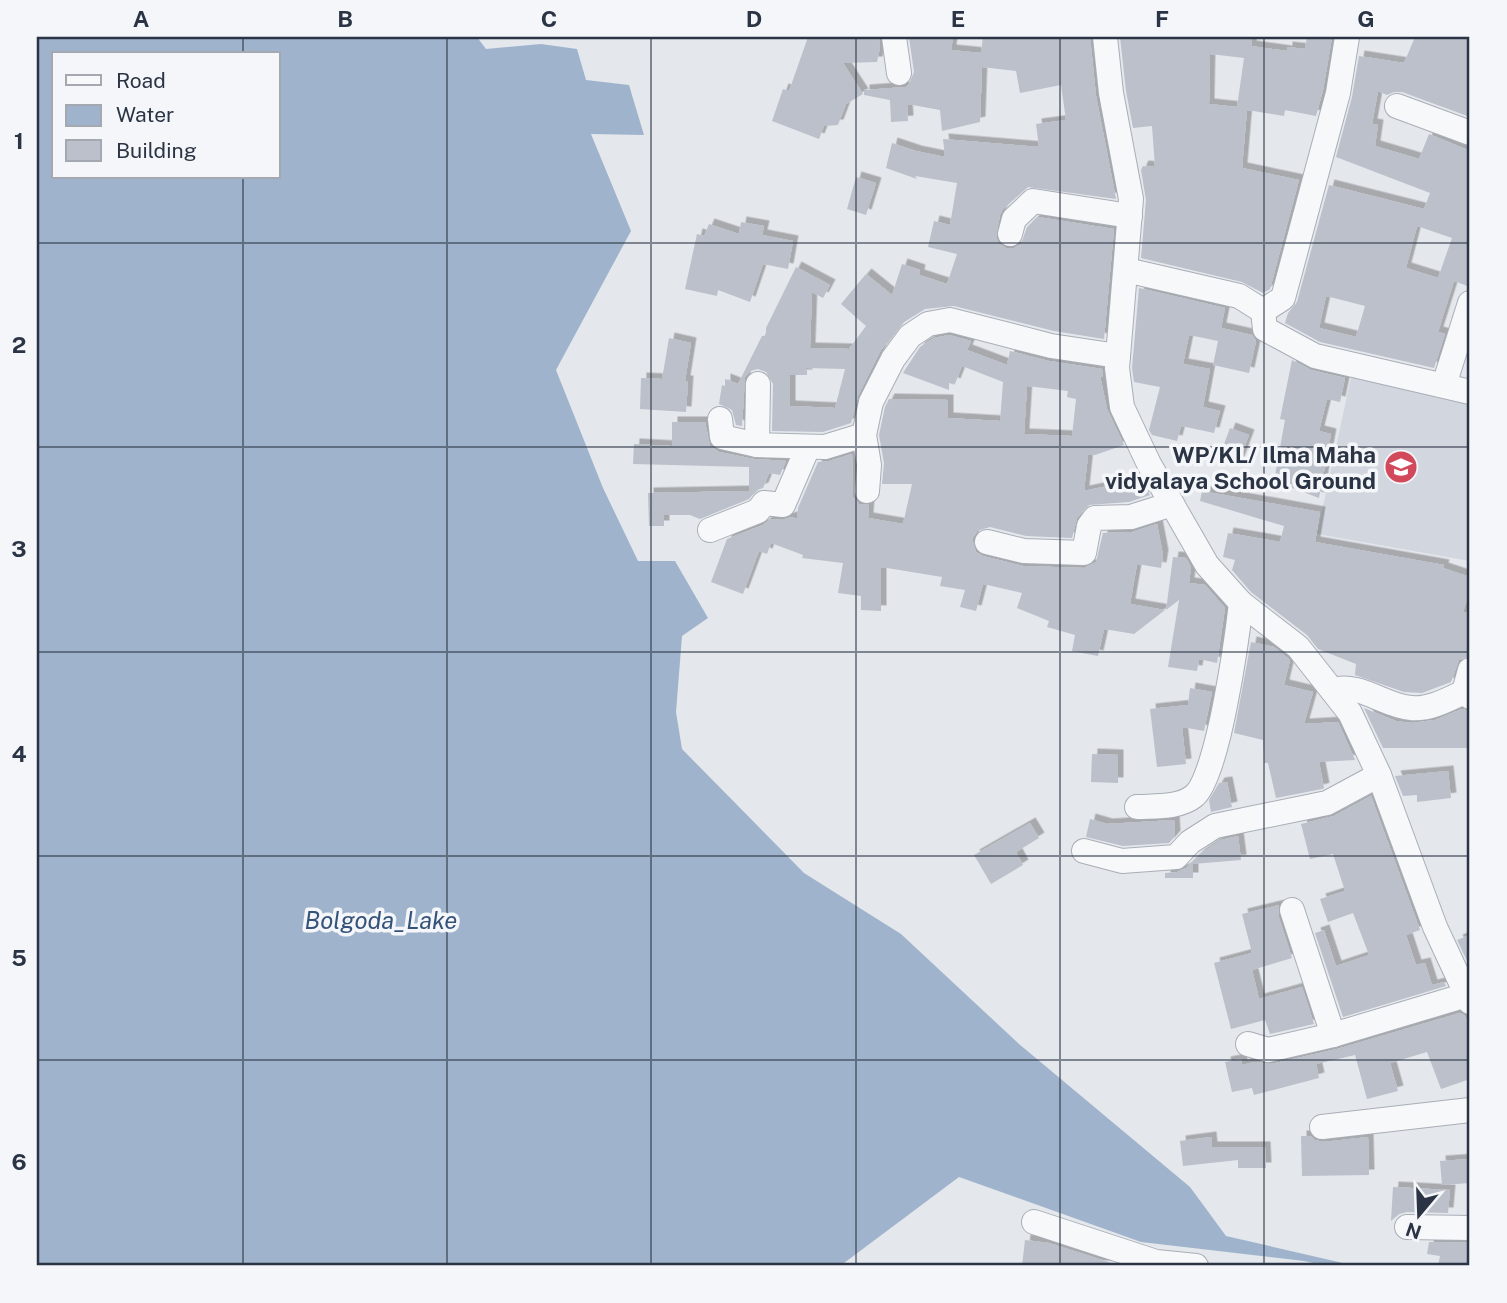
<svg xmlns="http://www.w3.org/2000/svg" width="1507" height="1303" font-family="'Public Sans',sans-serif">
  <defs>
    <filter id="shadow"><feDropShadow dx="5.5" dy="-5.5" stdDeviation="0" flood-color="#0004"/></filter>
  </defs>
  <rect width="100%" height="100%" fill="#e4e7ec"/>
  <!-- built -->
  <path fill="#d2d6de" d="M1352 373 1470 401V561L1317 534Z"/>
  <!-- water -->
  <path fill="#9fb4cc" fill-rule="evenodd" d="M37 37H477L486 49 541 44 577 49 586 80 629 85 644 135 591 134 631 231 556 370 603 488 638 561H675L708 618 682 636 676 712 682 749 804 873 901 934 1019 1044 1190 1187 1226 1236 1356 1266H1327L1304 1261 1141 1242 959 1177 840 1266H37ZM54 54H278V177H54Z"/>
  <!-- building -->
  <g fill="#bbc0ca" fill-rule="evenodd" filter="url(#shadow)">
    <path d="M808 37H879L880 47 877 62 843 63 863 94 846 104 838 125 824 126 819 139 772 121 783 89 789 91Z"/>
    <path d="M909 37H953L951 50 981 53 983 37H1090L1096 96 1116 199 1028 187 1003 209 1000 215 996 237 999 244 1006 248H1014L1021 244 1027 227 1038 217 1114 229 1104 339 1054 331 954 306 925 309 901 324 881 350 858 396 851 423 823 432 772 431 773 384 766 372 758 369 750 371 745 377 742 426 736 425 732 410 719 404 722 385 725 386V379L738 384 762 336H766V328L796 267 830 285 823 298 812 292 810 348 849 349 866 326 841 304 866 274 892 295 902 264 920 270 919 275 947 284 957 254 928 247 934 221 950 225 957 183 915 176 917 179 886 168 892 143 916 151 945 157 943 139 1039 147 1036 124 1066 120 1061 85 1020 93 1016 71 982 67 980 122 942 131 940 110 907 104 908 121 891 122 890 100 864 95V90L906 87 909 84 914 72ZM807 368 845 369 835 408 790 406V375H807Z"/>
    <path d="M1120 37H1252L1251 46 1287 51V47L1305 49 1307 37H1332L1323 90 1316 116 1285 110 1284 116 1247 110 1242 168 1299 180 1270 289 1263 293 1242 282 1141 258 1146 200 1141 170 1143 166 1155 167 1152 126 1133 128 1126 91ZM1210 54 1244 58 1237 107 1209 104Z"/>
    <path d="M1415 37H1470V117L1402 92H1394L1387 95 1378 91 1372 124 1378 125 1375 146 1419 159 1429 134 1470 151V287L1454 281 1438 332 1445 334 1434 368 1320 342 1285 323 1288 313 1297 302 1329 185 1424 209 1430 193 1336 157 1352 97 1359 56 1404 63ZM1417 226 1452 238 1438 278 1406 268ZM1326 296 1365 306 1356 337 1319 328Z"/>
    <path d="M856 177 876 183 866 215 847 209Z"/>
    <path d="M741 222 764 226 762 235 793 241 788 269 763 264 750 302 718 290 717 296 685 289 697 234 704 236 709 224 739 234Z"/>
    <path d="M1139 288 1225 308 1221 328 1252 335 1256 341 1249 373 1213 365 1218 341 1189 335 1183 364 1210 369 1203 407 1220 411 1214 433 1181 426 1177 441 1152 435 1149 430 1160 387 1134 382 1132 368Z"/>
    <path d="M949 335 971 341 967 350 1007 365 1010 351 1049 361 1102 369 1103 377 1100 376 1107 409 1124 445 1095 455H1088L1084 491 1136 480 1138 474 1150 495 1129 502 1088 505 1077 518 1072 538 1026 536 990 527 977 531 972 539 976 552 983 556 1023 566 1084 568 1096 562 1103 533 1132 532 1157 524 1163 555 1161 568 1137 564 1130 604 1165 610 1134 634 1104 629 1098 656 1072 651 1075 635 1047 627 1049 621 1017 608 1022 593 983 584 976 611 960 607 965 590 940 586 942 577 881 567V611L861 610V596L838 593 843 563 802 558 803 555 771 543 767 554 759 551 743 594 711 582 727 539 763 525 771 519 782 520 792 517 797 519 798 508 818 462 829 461 852 454 853 497 859 504 869 505 868 518 903 524 912 484H882L884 463 879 435 885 407 889 399 948 400V418L1000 421 1003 382 962 366 955 384 949 381V390L903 373 920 347 934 338ZM1027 386 1068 391 1067 397 1076 399 1072 436 1024 434Z"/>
    <path d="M669 338 691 343 685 381H688L686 412 640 409 641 378 662 379Z"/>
    <path d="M1292 360 1311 370 1345 378 1340 402 1327 399 1319 431 1331 434 1319 498 1274 481 1285 420 1280 419Z"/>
    <path d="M672 422H705L710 446 719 452 754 459 786 461 780 475 769 473 763 488 757 490 749 499 700 519 690 515H664V526H649L648 493 749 491V467L633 464 634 444 672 446Z"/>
    <path d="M1230 428 1249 435 1237 467 1218 460Z"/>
    <path d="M1202 491 1320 512 1315 542 1444 565 1443 568 1470 577V590L1463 612 1470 613V656L1459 660 1451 682 1422 693 1404 692 1355 675 1356 664 1318 649 1307 635 1251 592 1232 570 1235 560 1223 557 1228 533 1280 542 1284 526 1200 501Z"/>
    <path d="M1173 557 1186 558 1191 567 1189 583 1205 585 1225 608 1217 663 1199 659 1197 671 1168 667 1179 600 1166 610Z"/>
    <path d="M1251 642 1274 647 1290 660 1284 685 1313 692 1304 724 1338 722 1355 760 1319 762 1324 788 1322 789 1276 798 1268 763H1264L1263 740 1234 733Z"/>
    <path d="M1190 688 1212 692 1204 731 1182 727 1186 764 1157 767 1150 709 1188 705Z"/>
    <path d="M1364 708 1396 721 1411 723 1435 720 1462 709 1470 711V748H1383Z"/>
    <path d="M1092 754 1118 755V783L1091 782Z"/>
    <path d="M1448 771 1451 798 1417 802V795L1403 796 1395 776Z"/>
    <path d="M1227 782 1232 807 1211 812 1209 800 1219 783Z"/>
    <path d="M1371 796 1420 930 1406 935 1416 965 1425 963 1432 985 1444 982 1446 986 1343 1017 1315 933 1324 930 1336 966 1369 955 1353 913 1328 922 1320 899 1345 891 1333 854 1310 859 1301 824 1334 816Z"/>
    <path d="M1090 819 1107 824 1174 820 1175 836 1169 843 1123 846 1086 837Z"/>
    <path d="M1030 823 1039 838 1016 852 1023 865 991 884 974 855Z"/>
    <path d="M1238 836 1241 860 1193 864V878H1165V873L1177 872 1186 868 1200 854 1221 840Z"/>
    <path d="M1279 905 1278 915 1292 958 1252 970 1259 999 1302 987 1314 1024 1270 1034 1265 1020 1231 1029 1214 963 1252 953 1242 914Z"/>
    <path d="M1470 935V967L1457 940Z"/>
    <path d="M1460 1013 1465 1016 1470 1029V1079L1441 1089 1427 1052 1390 1063 1398 1091 1367 1099 1355 1055 1316 1064 1319 1078 1254 1095 1252 1088 1232 1092 1225 1062 1241 1059 1242 1065 1255 1062 1271 1064 1337 1049Z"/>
    <path d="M1301 1136H1310L1315 1140 1323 1142 1368 1137 1369 1175 1302 1176Z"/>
    <path d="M1211 1137 1212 1147H1265L1266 1168H1238V1160L1183 1166 1180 1141Z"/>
    <path d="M1470 1159V1183L1442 1185 1440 1161Z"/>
    <path d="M1393 1187 1450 1190 1448 1213 1407 1212 1399 1214 1391 1221Z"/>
    <path d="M1025 1240 1049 1243 1121 1266H1022Z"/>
    <path d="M1429 1242 1470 1243V1266H1438L1440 1256 1427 1254Z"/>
  </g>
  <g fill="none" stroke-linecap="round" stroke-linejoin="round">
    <defs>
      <g id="minor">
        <path d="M894 37 899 73"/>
        <path d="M1105 37 1111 93 1131 199 1117 368 1122 407 1149 464 1207 565 1241 603 1298 647 1350 713 1379 775 1435 927 1470 1002"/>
        <path d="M1397 106 1470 133"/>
        <path d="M1010 234 1014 219 1033 201 1130 216"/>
        <path d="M1126 270 1239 296 1263 311 1283 298 1338 93 1347 37"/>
        <path d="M1263 311 1265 329 1315 356 1470 392"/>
        <path d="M758 384 757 445 825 447 864 435"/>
        <path d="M1444 385 1470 303"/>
        <path d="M720 419 722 437 757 445"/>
        <path d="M867 491 869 465 864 435 871 402 893 359 910 336 928 324 950 320 1051 346 1118 356"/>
        <path d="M710 530 758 511 764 503 783 505 808 447"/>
        <path d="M987 542 1024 551 1084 553 1089 526 1095 518 1131 517 1172 504"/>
        <path d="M1332 690C1360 682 1384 706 1411 708 1429 710 1449 699 1464 692L1470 697"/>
        <path d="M1464 692 1470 670"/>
        <path d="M1137 807C1156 806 1179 808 1194 796 1218 777 1237 638 1241 603"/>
        <path d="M1084 851 1122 861 1176 857 1190 842 1215 826 1327 803 1379 775"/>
        <path d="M1292 910 1333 1035"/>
        <path d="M1248 1044 1268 1050 1333 1035 1470 994"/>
        <path d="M1322 1127 1470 1110"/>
        <path d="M1034 1222 1156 1262 1196 1266"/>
        <path d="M1407 1227 1470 1228"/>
      </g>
    </defs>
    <!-- minor casing -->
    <use href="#minor" stroke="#a9aeb7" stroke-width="26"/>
    <!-- minor -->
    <use href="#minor" stroke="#f7f8fa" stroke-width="24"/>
  </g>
  <!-- grid -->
  <path fill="none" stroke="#2b3445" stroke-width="2" stroke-opacity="0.55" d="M243 37V54M447 37V1266M651 37V1266M856 37V1266M1060 37V1266M1264 37V1266M243 177V1266M37 243H1470M37 447H1470M37 652H1470M37 856H1470M37 1060H1470"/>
  <!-- icons -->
  <defs>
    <symbol id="school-disc" viewBox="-11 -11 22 22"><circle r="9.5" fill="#d1495b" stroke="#f4f6f9"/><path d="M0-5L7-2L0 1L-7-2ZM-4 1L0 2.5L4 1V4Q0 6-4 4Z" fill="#fff"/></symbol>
  </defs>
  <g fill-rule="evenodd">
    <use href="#school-disc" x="1382" y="448" width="38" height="38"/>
  </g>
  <g text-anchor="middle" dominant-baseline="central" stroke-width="7" stroke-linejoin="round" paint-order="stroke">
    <!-- poi labels -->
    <g font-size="23" font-weight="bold" fill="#2b3445" stroke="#f4f6f9" text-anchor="end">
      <text x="1376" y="454">WP/KL/ Ilma Maha<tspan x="1376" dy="26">vidyalaya School Ground</tspan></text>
    </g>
    <!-- water labels -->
    <g font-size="24" font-style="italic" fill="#34527a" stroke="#f4f6f9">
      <text x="381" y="920">Bolgoda_Lake</text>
    </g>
  </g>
  <!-- border -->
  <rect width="1507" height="1303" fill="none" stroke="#f4f6f9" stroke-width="77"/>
  <!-- legend -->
  <rect x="52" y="52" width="228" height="126" fill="#f4f6f9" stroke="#a4a8b1" stroke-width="2"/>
  <rect x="66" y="75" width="35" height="10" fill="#f7f8fa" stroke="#a4a8b1" stroke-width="2"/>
  <text x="116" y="88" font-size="21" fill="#2b3445">Road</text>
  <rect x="66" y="105" width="35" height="21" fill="#9fb4cc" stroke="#a4a8b1" stroke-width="2"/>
  <text x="116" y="122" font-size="21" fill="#2b3445">Water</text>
  <rect x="66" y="140" width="35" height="21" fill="#bbc0ca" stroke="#a4a8b1" stroke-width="2"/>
  <text x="116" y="158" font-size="21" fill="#2b3445">Building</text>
  <!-- north arrow -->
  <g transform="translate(1419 1215) rotate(199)" stroke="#f4f6f9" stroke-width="5" paint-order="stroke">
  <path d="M0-5L12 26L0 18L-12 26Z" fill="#2b3445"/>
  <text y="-10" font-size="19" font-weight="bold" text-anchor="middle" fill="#2b3445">N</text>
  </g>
  <rect x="38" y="38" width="1430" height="1226" fill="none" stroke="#2b3445" stroke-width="2.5"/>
  <g font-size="23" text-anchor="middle" font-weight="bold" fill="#2b3445">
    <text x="141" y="27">A</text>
    <text x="345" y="27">B</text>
    <text x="549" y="27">C</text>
    <text x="754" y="27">D</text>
    <text x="958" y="27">E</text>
    <text x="1162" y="27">F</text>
    <text x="1366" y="27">G</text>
    <text x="19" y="149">1</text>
    <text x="19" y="353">2</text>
    <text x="19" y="557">3</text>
    <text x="19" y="762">4</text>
    <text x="19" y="966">5</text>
    <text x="19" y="1170">6</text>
  </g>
</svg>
